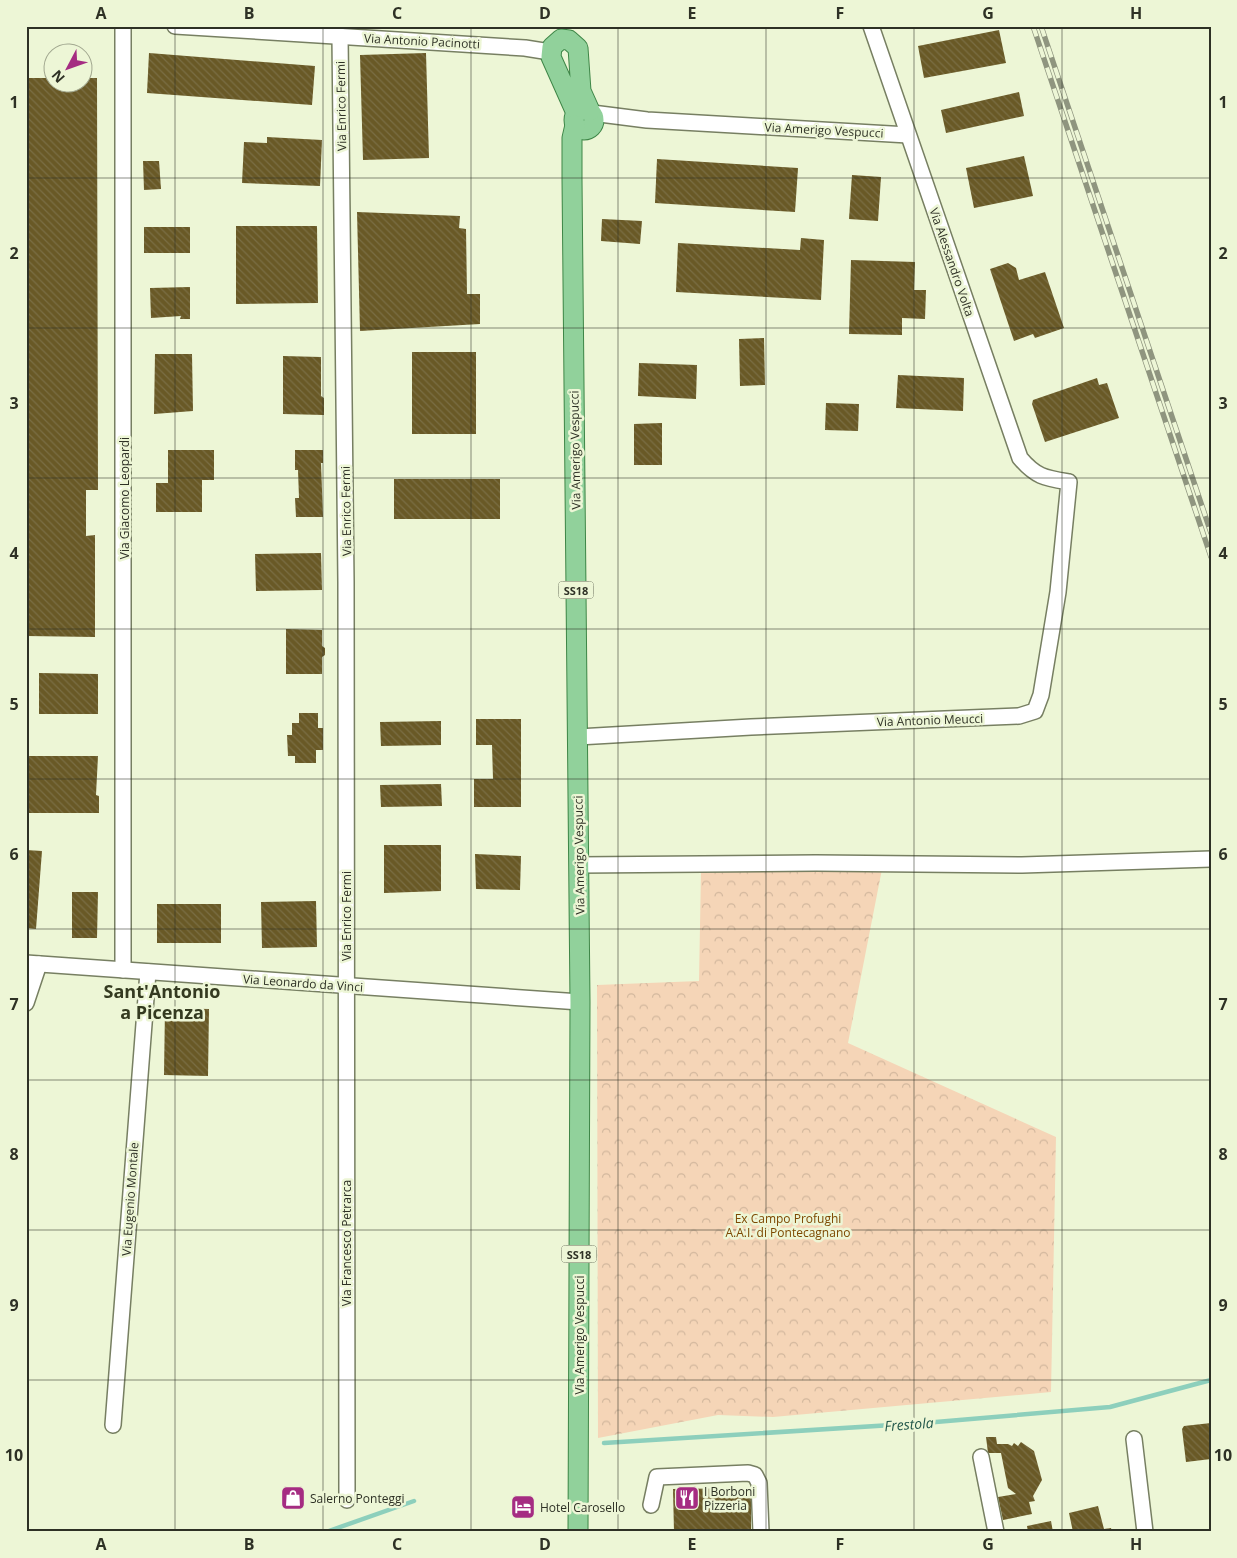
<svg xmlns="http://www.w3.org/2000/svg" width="1237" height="1558" font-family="'Open Sans',sans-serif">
  <defs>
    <pattern id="forest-crowns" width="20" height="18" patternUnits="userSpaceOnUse" patternTransform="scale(1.25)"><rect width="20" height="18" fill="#f5d5b7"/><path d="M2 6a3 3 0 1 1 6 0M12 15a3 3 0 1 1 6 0" fill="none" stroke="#d2b79d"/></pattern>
    <pattern id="building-back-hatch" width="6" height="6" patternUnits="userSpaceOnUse" patternTransform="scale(1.25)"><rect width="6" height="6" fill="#695926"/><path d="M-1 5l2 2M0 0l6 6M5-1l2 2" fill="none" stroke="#7a6e44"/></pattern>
  </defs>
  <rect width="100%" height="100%" fill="#edf6d6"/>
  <!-- forest -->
  <path fill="url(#forest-crowns)" d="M882 869 848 1043 1056 1137 1051 1392 773 1417 718 1415 598 1438 597 985 699 981 701 871Z"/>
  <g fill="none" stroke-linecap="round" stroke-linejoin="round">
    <!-- stream -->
    <g stroke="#8dcfbc" stroke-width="4.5">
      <path d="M604 1443 924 1423 1110 1407 1211 1380"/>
      <path d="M326 1532 414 1501"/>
    </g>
  </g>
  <!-- building -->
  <g fill="url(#building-back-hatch)">
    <path d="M999 30 1006 63 924 78 918 46Z"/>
    <path d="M149 53 315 66 312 105 147 93Z"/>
    <path d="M426 53 429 158 363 160 360 55Z"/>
    <path d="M26 78H52V82H82V78H97L98 490H86V536L95 535V637L26 636Z"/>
    <path d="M1019 92 1024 116 946 133 941 110Z"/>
    <path d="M267 137 322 140 320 186 242 183 244 142 267 143Z"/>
    <path d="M1024 156 1033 196 974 208 966 168Z"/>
    <path d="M657 159 798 168 795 212 655 203Z"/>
    <path d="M143 161H159L161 189 144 190Z"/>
    <path d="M852 175 881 177 878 221 849 219Z"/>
    <path d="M357 212 460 216 459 228 466 229 467 294H480V324L360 331Z"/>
    <path d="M602 219 642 221 640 244 601 241Z"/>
    <path d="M236 226H317L318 303 236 304Z"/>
    <rect x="144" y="227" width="46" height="26"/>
    <path d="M801 238 824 240 821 300 676 292 678 243 800 250Z"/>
    <path d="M851 260 915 262 914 290H926L925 319 902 318V335L849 334Z"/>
    <path d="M1008 263 1016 268 1019 280 1045 272 1064 328 1035 338 1033 334 1014 341 990 269Z"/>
    <path d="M190 287V319H180L181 316 151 318 150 288Z"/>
    <path d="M764 338 765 385 740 386 739 339Z"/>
    <rect x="412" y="352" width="64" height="82"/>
    <path d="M155 354H192L193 411 154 414Z"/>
    <path d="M283 356 321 357V396L324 398V415L283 414Z"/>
    <path d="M639 363 697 365 696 399 638 396Z"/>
    <path d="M898 375 964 378 963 411 896 408Z"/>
    <path d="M1097 378 1099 385 1107 383 1119 418 1045 442 1032 404 1033 400Z"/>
    <path d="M826 403 859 404 858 431 825 430Z"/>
    <path d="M662 423V465H634V424Z"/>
    <path d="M168 450H214V480H202V512H156V483H168Z"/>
    <path d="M295 450H323V463H321L323 517H296L295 498H299L298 470H295Z"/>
    <rect x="394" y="479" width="106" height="40"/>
    <path d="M321 553 322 590 256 591 255 554Z"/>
    <path d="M286 629 322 630V646L325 648V655L322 657V674H286Z"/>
    <path d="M39 673 98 674V714H39Z"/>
    <path d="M299 713H318V728H323V750H316V763H295V756H288L287 735H292V723H299Z"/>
    <path d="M476 719H521V807H474V779H493L492 745H476Z"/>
    <path d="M441 721V745L381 746 380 722Z"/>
    <path d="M26 756H98L96 795 99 796V813H26Z"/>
    <path d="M441 784 442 806 381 807 380 785Z"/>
    <path d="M384 845H441V891L384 893Z"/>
    <path d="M26 850 42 851 36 929 26 928Z"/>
    <path d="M475 854 521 856 520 890 476 889Z"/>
    <path d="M72 892H98L97 938H72Z"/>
    <path d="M316 901 317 947 262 948 261 902Z"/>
    <rect x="157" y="904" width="64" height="39"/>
    <path d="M165 1008 209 1009 208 1076 164 1075Z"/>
    <path d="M1211 1423V1459L1186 1462 1182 1429 1184 1426Z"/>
    <path d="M986 1437H996L997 1444H1008L1012 1446 1014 1443 1018 1446 1021 1442 1034 1451 1042 1480 1033 1496 1035 1501 1029 1502 1032 1514 1003 1520 998 1497 1016 1494 1008 1488 1001 1453H988Z"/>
    <path d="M751 1488V1532H674L673 1489Z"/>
    <path d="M1098 1506 1104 1529 1111 1528 1112 1532H1073L1069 1513Z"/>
    <path d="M1051 1521 1053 1532H1028L1027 1526Z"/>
  </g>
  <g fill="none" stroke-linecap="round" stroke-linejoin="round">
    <defs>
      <g id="minor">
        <path d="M123 26V970"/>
        <path d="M175 26 525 48 550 52"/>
        <path d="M340 36 346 582 347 1500"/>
        <path d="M592 113 647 120 908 135"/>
        <path d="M578 737 751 727 1019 716 1035 711 1041 695 1058 592 1069 482C1045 478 1036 477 1020 458L871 26"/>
        <path d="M579 865 816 863 1022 865 1211 859"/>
        <path d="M26 963 580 1002"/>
        <path d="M26 1003 39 964"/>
        <path d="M113 1425 148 972"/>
        <path d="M1134 1439 1145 1532"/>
        <path d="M981 1457 996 1532"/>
        <path d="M651 1505 657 1477 748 1473 755 1475 759 1483 761 1532"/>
      </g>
      <g id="major">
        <circle cx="584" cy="120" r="10"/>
        <path d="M576 113 551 57 552 47 561 39 569 40 578 48 581 91 590 111"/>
        <path d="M575 125 572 138V179L580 1002 578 1532"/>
      </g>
    </defs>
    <!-- minor casing -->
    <use href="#minor" stroke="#777f62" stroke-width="18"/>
    <!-- major casing -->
    <use href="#major" stroke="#3e8647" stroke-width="21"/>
    <!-- minor -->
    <use href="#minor" stroke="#fff" stroke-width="15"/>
    <!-- major -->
    <use href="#major" stroke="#91d19b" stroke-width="19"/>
    <defs>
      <g id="rail">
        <path d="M1033 26 1211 557"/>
        <path d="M1041 26 1211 533"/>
      </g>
    </defs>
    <!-- rail casing -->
    <use href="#rail" stroke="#8f957f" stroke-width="5.5"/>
    <!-- rail -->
    <use href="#rail" stroke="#edf6d6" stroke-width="4" stroke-dasharray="11" stroke-linecap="butt"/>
  </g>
  <!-- grid -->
  <path fill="none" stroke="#2e3125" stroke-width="1" stroke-opacity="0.55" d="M175 26V1532M323 26V1532M471 26V1532M618 26V1532M766 26V1532M914 26V1532M1062 26V1532M26 178H1211M26 328H1211M26 478H1211M26 629H1211M26 779H1211M26 929H1211M26 1080H1211M26 1230H1211M26 1380H1211"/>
  <!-- icons -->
  <defs>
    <symbol id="shop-square" viewBox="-11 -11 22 22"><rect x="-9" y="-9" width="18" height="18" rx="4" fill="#a52c82" stroke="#edf6d6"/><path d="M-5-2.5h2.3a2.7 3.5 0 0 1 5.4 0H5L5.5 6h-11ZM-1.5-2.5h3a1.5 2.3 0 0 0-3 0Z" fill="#fff"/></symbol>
    <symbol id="restaurant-square" viewBox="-11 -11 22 22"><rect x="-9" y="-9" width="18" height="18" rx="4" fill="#a52c82" stroke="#edf6d6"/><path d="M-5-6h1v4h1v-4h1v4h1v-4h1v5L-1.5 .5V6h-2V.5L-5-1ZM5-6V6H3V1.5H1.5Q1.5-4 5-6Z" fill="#fff"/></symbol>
    <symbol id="hotel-square" viewBox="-11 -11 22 22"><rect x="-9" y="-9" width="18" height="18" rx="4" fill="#a52c82" stroke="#edf6d6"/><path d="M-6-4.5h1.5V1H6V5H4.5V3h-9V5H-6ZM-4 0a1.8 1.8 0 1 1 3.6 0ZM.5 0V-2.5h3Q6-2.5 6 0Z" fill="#fff"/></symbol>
  </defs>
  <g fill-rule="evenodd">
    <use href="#shop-square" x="279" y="1484" width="28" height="28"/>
    <use href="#restaurant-square" x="673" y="1484" width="28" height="28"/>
    <use href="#hotel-square" x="509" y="1493" width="28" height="28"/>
  </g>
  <g text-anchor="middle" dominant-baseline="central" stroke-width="5" stroke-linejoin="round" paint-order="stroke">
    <!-- shield labels -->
    <g fill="#edf6d6" stroke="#676c5a" stroke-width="1">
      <rect x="558.5" y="581.5" width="35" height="17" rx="4"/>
      <rect x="561.5" y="1245.5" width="35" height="17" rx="4"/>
    </g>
    <g font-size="11" font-weight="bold" fill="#2e3125">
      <text x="576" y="590">SS18</text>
      <text x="579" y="1254">SS18</text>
    </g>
    <!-- street labels -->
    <g font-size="12" fill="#2e3125" stroke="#edf6d6">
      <text transform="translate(422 41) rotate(3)">Via Antonio Pacinotti</text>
      <text transform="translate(341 106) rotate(-91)">Via Enrico Fermi</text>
      <text transform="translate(824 130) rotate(3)">Via Amerigo Vespucci</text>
      <text transform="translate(952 262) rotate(71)">Via Alessandro Volta</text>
      <text transform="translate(575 450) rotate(-91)">Via Amerigo Vespucci</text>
      <text transform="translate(124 498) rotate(-90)">Via Giacomo Leopardi</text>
      <text transform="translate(346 511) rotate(-91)">Via Enrico Fermi</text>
      <text transform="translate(930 720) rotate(-2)">Via Antonio Meucci</text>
      <text transform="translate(579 855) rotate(-91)">Via Amerigo Vespucci</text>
      <text transform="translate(346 916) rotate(-90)">Via Enrico Fermi</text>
      <text transform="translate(303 983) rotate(4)">Via Leonardo da Vinci</text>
      <text transform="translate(130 1199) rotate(-86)">Via Eugenio Montale</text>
      <text transform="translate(346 1243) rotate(-90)">Via Francesco Petrarca</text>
      <text transform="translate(579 1335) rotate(-90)">Via Amerigo Vespucci</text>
    </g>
    <!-- park labels -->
    <g font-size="12" fill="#7c4801" stroke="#edf6d6">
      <text x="788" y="1218">Ex Campo Profughi<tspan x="788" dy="14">A.A.I. di Pontecagnano</tspan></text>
    </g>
    <!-- poi labels -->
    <g font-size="12" fill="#2e3125" stroke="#edf6d6" text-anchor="start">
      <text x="704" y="1491">I Borboni<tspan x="704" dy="14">Pizzeria</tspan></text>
      <text x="310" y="1498">Salerno Ponteggi</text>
      <text x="540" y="1507">Hotel Carosello</text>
    </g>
    <!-- water labels -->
    <g font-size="14" font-style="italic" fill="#22574a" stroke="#edf6d6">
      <text transform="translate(909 1424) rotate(-4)">Frestola</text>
    </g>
    <!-- district labels -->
    <g font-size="18" font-weight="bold" fill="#343a20" stroke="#edf6d6">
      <text x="162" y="991">Sant'Antonio<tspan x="162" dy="21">a Picenza</tspan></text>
    </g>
  </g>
  <!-- border -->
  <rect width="1237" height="1558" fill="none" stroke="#edf6d6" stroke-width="55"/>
  <!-- north arrow -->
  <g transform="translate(68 68) rotate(229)"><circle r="24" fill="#edf6d6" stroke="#a1a78f"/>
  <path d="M0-4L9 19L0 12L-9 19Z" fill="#a52c82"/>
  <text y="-8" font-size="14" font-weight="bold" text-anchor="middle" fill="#2e3125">N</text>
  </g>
  <rect x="28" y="28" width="1182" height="1502" fill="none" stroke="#2e3125" stroke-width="2"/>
  <g font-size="16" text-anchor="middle" font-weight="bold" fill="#2e3125">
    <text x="101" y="19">A</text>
    <text x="249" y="19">B</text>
    <text x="397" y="19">C</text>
    <text x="545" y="19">D</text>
    <text x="692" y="19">E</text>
    <text x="840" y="19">F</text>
    <text x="988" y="19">G</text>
    <text x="1136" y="19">H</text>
    <text x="14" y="108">1</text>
    <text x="1223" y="108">1</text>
    <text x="14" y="259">2</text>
    <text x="1223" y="259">2</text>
    <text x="14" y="409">3</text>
    <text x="1223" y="409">3</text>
    <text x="14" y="559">4</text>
    <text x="1223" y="559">4</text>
    <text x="14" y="710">5</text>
    <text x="1223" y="710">5</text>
    <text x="14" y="860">6</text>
    <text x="1223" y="860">6</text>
    <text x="14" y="1010">7</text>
    <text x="1223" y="1010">7</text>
    <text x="14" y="1160">8</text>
    <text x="1223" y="1160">8</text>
    <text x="14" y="1311">9</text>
    <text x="1223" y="1311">9</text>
    <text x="14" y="1461">10</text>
    <text x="1223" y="1461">10</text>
    <text x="101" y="1550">A</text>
    <text x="249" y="1550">B</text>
    <text x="397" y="1550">C</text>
    <text x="545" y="1550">D</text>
    <text x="692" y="1550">E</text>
    <text x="840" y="1550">F</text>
    <text x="988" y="1550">G</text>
    <text x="1136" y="1550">H</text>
  </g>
</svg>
